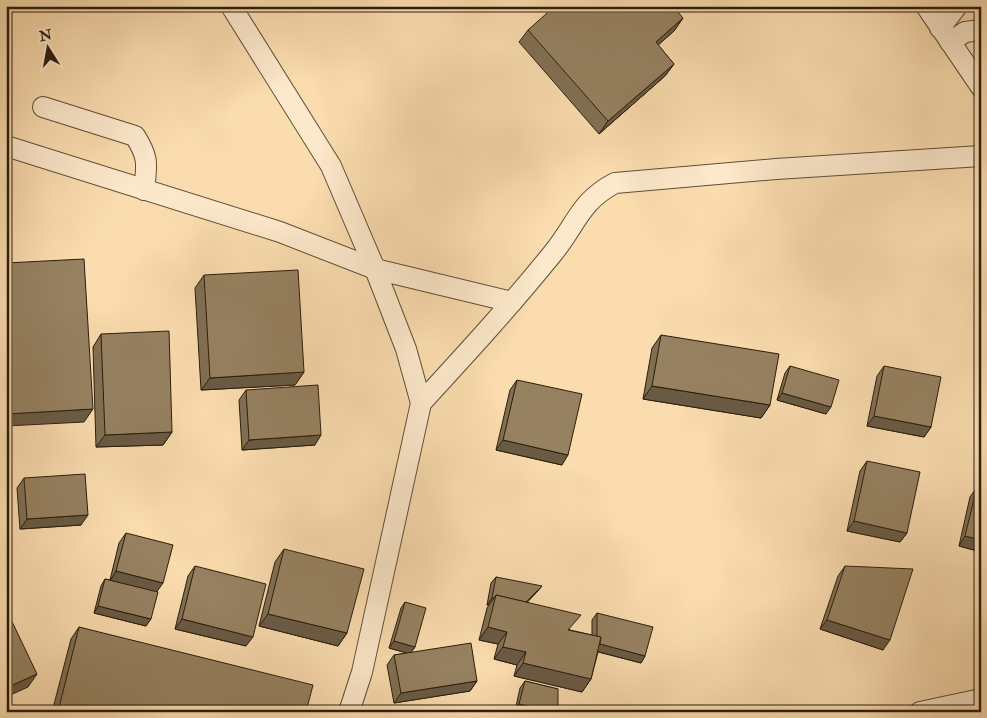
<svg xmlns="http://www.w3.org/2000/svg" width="987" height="718" font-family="'IM FELL Double Pica',serif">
  <rect width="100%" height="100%" fill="#fadcaf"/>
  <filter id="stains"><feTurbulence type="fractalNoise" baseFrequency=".004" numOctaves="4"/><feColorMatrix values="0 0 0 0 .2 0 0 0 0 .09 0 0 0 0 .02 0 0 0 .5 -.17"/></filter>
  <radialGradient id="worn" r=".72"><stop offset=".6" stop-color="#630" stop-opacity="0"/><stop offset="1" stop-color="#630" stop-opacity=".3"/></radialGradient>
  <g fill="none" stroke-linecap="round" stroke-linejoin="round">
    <defs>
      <g id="minor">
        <path d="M231 6 331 166 375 269 406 349 421 403 362 672 349 712"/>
        <path d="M926 6 981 87"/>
        <path d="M940 28 957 6"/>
        <path d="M950 42 965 32 981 30"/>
        <path d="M43 107 135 136C149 158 147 164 144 190"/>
        <path d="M6 146 280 232 375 269 512 302"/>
        <path d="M421 403C466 354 511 305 553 253 576 225 580 201 615 183L776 169 981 156"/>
        <path d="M920 712 981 699"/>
      </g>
    </defs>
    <!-- minor casing -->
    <use href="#minor" stroke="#5e4e35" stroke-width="22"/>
    <!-- minor -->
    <use href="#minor" stroke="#fce8cb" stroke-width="20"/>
  </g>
  <!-- wall -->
  <g fill="#816f53" stroke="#2a1e0c">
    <path d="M683 18 674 31 658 45 674 64 665 76 599 134 519 42 528 30Z"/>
    <path d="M981 267V290L975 289Z"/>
    <path d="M204 275 304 372 295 385 201 390 195 288Z"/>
    <path d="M101 334 172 432 163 445 96 447 93 347Z"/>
    <path d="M661 335 770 405 761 418 643 399 652 348Z"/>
    <path d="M790 366 826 414 777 400 785 373Z"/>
    <path d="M884 366 931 427 924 437 867 426 877 376Z"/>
    <path d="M517 380 562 465 496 450 510 390Z"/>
    <path d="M246 390 315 445 242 450 239 400Z"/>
    <path d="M867 461 907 533 900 542 847 531 860 471Z"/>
    <path d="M24 478 81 525 20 529 17 488Z"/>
    <path d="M977 487 981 488V552L959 546 970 497Z"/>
    <path d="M126 533 157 592 146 626 94 613 101 586 105 579 110 580 119 543Z"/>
    <path d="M284 549 347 633 338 646 259 626 275 562Z"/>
    <path d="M195 566 246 646 175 629 188 576Z"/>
    <path d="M845 566 883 650 820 629 838 576Z"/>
    <path d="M496 577 537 592 527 602 570 630 592 635V620L597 613 645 656 641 663 598 652 591 679 582 692 514 676 517 665 494 659 498 644 479 640 487 608 489 605H487L491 583Z"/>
    <path d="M405 602 415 647 411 652 477 681 470 691 394 703 387 665 394 655 407 653 389 648 401 608Z"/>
    <path d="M79 627 306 712H52L71 639Z"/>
    <path d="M525 681 558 689 515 711 520 688Z"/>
  </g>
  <!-- shaded-wall -->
  <g fill="#695a44" stroke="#2a1e0c">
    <path d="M683 18 674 31 647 55 656 42Z"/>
    <path d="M674 64 665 76 599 134 608 121Z"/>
    <path d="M980 282 981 290 975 289Z"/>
    <path d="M304 372 295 385 201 390 210 378Z"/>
    <path d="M652 386 770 405 761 418 643 399Z"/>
    <path d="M782 393 831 407 826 414 777 400Z"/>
    <path d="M93 409 84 422 6 426V414Z"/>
    <path d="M874 416 931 427 924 437 867 426Z"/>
    <path d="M172 432 163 445 96 447 105 435Z"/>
    <path d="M321 435 315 445 242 450 249 440Z"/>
    <path d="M503 440 568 455 562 465 496 450Z"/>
    <path d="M88 515 81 525 20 529 27 519Z"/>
    <path d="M854 521 907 533 900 542 847 531Z"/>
    <path d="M965 536 981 540V552L959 546Z"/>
    <path d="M116 571 163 583 156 593 110 581Z"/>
    <path d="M542 586 537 592 519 611 493 606Z"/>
    <path d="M492 598H494L489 605H487Z"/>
    <path d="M98 606 151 619 146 626 94 613Z"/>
    <path d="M268 614 347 633 338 646 259 626Z"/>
    <path d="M182 619 253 637 246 646 175 629Z"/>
    <path d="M827 620 890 640 883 650 820 629Z"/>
    <path d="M488 627 507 632 498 644 479 640Z"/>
    <path d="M394 641 415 647 410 654 389 648Z"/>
    <path d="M597 643 645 656 641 663 592 650Z"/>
    <path d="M503 647 526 652 517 665 494 659Z"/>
    <path d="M523 663 591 679 582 692 514 676Z"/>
    <path d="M37 674 28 687 6 697V688Z"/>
    <path d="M477 681 470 691 394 703 401 693Z"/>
    <path d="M519 704 552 712H519L515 711Z"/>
  </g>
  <!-- building -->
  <g fill="#968161" stroke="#2a1e0c">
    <path d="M555 6H673L683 18 656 42 674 64 608 121 528 30Z"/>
    <path d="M84 259 93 409 6 414V263Z"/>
    <path d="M298 270 304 372 210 378 204 275Z"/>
    <path d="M169 331 172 432 105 435 101 334Z"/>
    <path d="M661 335 779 354 770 405 652 386Z"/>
    <path d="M790 366 839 380 831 407 782 393Z"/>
    <path d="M884 366 941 377 931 427 874 416Z"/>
    <path d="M517 380 582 394 568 455 503 440Z"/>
    <path d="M318 385 321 435 249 440 246 390Z"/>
    <path d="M867 461 920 472 907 533 854 521Z"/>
    <path d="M85 474 88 515 27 519 24 478Z"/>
    <path d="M977 487 981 488V540L965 536Z"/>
    <path d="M126 533 173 545 163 583 116 571Z"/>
    <path d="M284 549 364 569 347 633 268 614Z"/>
    <path d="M195 566 266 584 253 637 182 619Z"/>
    <path d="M845 566 913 569 890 640 827 620Z"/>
    <path d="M496 577 542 586 526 602 496 595 494 598H492Z"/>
    <path d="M105 579 158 592 151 619 98 606Z"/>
    <path d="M496 595 581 615 568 630 601 637 591 679 523 663 526 652 503 647 507 632 488 627Z"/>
    <path d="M405 602 426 608 415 647 394 641Z"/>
    <path d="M6 609 37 674 6 688Z"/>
    <path d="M597 613 653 627 645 656 600 644 601 637 597 636Z"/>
    <path d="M79 627 313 685 306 712H58Z"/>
    <path d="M471 643 477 681 401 693 394 655Z"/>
    <path d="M525 681 558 689V712H552L519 704Z"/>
    <path d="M425 706 440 712H422Z"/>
    <path d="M375 709 385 712H374Z"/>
  </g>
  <!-- margin -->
  <rect width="987" height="718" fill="none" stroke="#fadcaf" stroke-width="25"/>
  <rect x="8" y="8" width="972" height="703" fill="none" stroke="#2a1e0c" stroke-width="2.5"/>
  <rect x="12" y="12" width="962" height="693" fill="none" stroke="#2a1e0c"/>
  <!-- north arrow -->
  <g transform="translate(48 48) rotate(349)" stroke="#fce8cb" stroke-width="4" paint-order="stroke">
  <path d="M0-4L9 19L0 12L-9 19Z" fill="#2a1e0c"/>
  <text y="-8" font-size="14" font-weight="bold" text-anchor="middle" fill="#2a1e0c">N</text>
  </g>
  <rect width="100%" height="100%" filter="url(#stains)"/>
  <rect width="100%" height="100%" fill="url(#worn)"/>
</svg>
